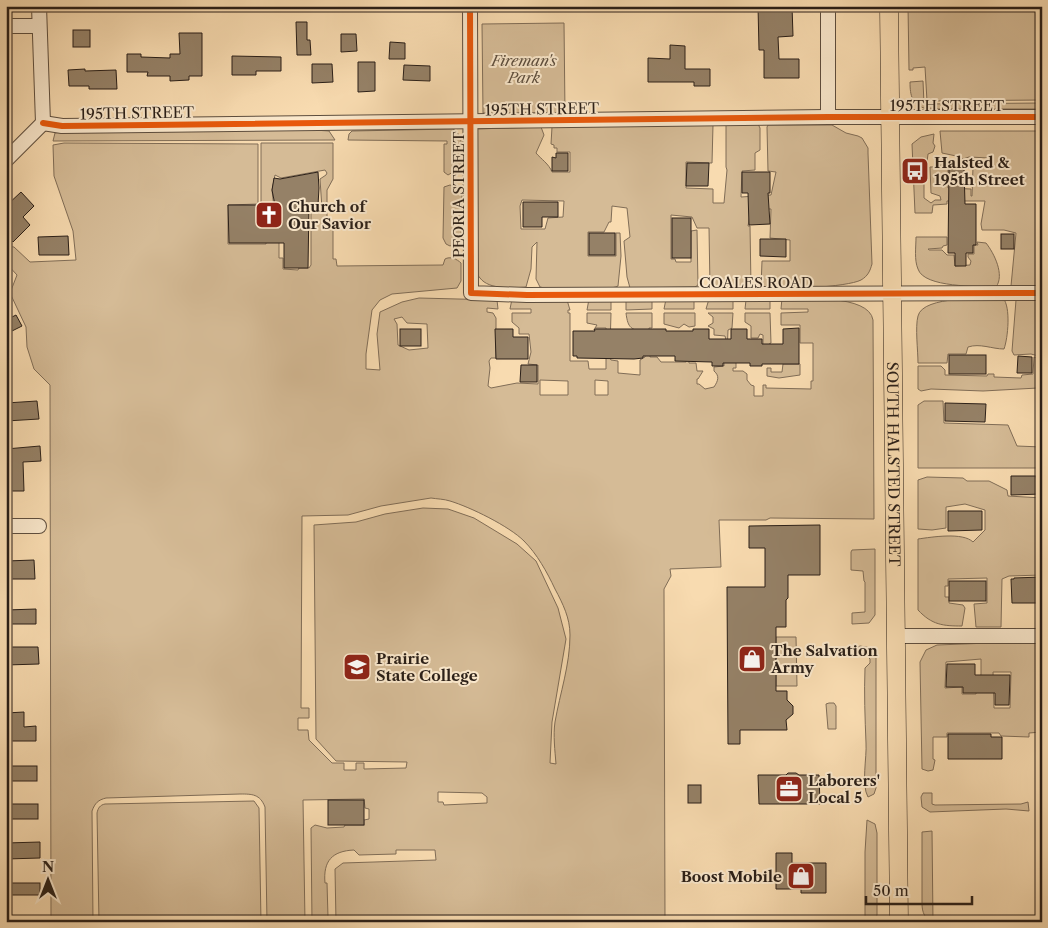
<svg xmlns="http://www.w3.org/2000/svg" width="1048" height="928" font-family="'Libre Caslon Text',serif">
  <rect width="100%" height="100%" fill="#f8dbb0"/>
  <filter id="stains"><feTurbulence type="fractalNoise" baseFrequency=".004" numOctaves="4"/><feColorMatrix values="0 0 0 0 .2 0 0 0 0 .09 0 0 0 0 .02 0 0 0 .5 -.17"/></filter>
  <radialGradient id="worn" r=".72"><stop offset=".6" stop-color="#630" stop-opacity="0"/><stop offset="1" stop-color="#630" stop-opacity=".3"/></radialGradient>
  <!-- green -->
  <g fill="#d5bb96" stroke="#806d57" fill-rule="evenodd">
    <path d="M908 6H1042V100L927 101 925 67 913 68V70H909Z"/>
    <path d="M564 23 565 113H483L482 24Z"/>
    <path d="M923 81 924 104 1042 103V109H927C912 105 910 96 910 82Z"/>
    <path d="M758 124 760 128V150L755 153V170L742 171 741 197 771 195 776 172 768 171 767 127 768 125H832L846 133 858 136 862 138 868 148V153L872 264C870 271 868 276 861 280 848 287 777 291 761 287L762 261H790V240L770 238 771 209H751L748 226H750L751 286 710 287 709 228H697L692 217 671 215V259H675L676 262H691V231L697 230 698 285 695 287 630 288 627 277 624 241 630 237 627 208 612 206 611 222H609L604 232H588V256H616V233H620L621 256 618 286C610 291 552 290 540 287L536 279 537 242 532 247 531 269 526 287C513 288 489 290 480 278 477 275 476 271 474 267L476 129 541 127 544 135 536 153C541 159 549 164 552 172H570V152H557V148H554V145L551 144 552 127 713 125 712 163 686 162V188L713 189V203H724L727 170 726 167V125ZM522 200 564 201 563 217 548 218 545 229H521L520 206Z"/>
    <path d="M453 129C465 136 461 154 461 166L460 168 448 175 444 172V144H447V141L348 140 349 134 352 131Z"/>
    <path d="M314 130 329 131 335 140 53 141 55 133 61 132Z"/>
    <path d="M940 131H1042V286H1011L1016 233 1004 230H982L981 224 985 201H947V204L933 205 932 213H915L912 144 921 137 934 134 933 143 935 146 933 152 928 154 927 162 924 166V198L931 203 935 200H941L940 196 931 193 930 167H940L942 162 971 164V168H948V188L971 189V196H972L973 167 990 168 989 158 969 157 963 159 961 157 942 153Z"/>
    <path d="M64 143 258 144V204L228 205V244H266V221H279V258H283V269L298 270 299 268H309L311 265V209H322L320 179 326 175 327 173 325 170 281 178 275 175 272 190 274 208 261 205V143H333V179L327 190V222L333 231V259H336L337 266 443 265 445 259C450 256 457 259 461 263V281L457 288 392 294 380 300 372 310 366 354V369L380 370 377 334 380 312 402 302 419 298 497 300 498 309 487 308V312L493 313 496 318V358H491L489 361 490 368 488 386 491 388 517 383 538 384V365L528 364 531 352 529 334H519V328L512 322V313H531V309H510L512 299 567 300 570 310H568V313H570V361H588L589 369H606V352L611 360 618 361V373L640 375V360L645 357 646 333C631 329 628 329 626 313H652V328H649L650 357H657L661 362H686V332L688 333 689 363H696L697 371H703L698 379H697V384H699L705 389 714 387C718 381 720 376 714 371V367L724 366V343L726 340 725 336 714 335V329L708 326 713 323V317L708 313H733L732 328 728 330 727 355 736 363V368H733V371H743L747 374V380L751 385 754 386V396H763V385H766V388L811 389V381H813V343H800V325H781V313L808 312V309H781L782 298C802 299 869 294 873 320L874 519 770 518 766 520H719L721 567 670 569 671 576 664 589 665 922H336L335 869 343 863 436 860 435 850H396V854L359 855 354 850C332 851 323 861 325 883H327L328 917 324 918V922H312L311 828 315 825 327 828 344 827 345 825H364V820L369 819V809L365 808 364 799 303 800 305 922H267L265 807C260 794 252 794 240 794L106 798C98 800 95 803 92 811L93 922H51L50 385 34 369 27 347 26 327 10 293 17 275 6 263V246L14 247 30 262 76 260 73 231 54 176 53 145ZM402 317 407 323 427 324 428 348 409 350 398 345 397 324 394 319ZM540 380 568 381V395H540ZM595 380 608 381V395H595ZM431 498C437 499 444 499 450 501 470 507 509 526 524 541 537 554 547 572 555 589 563 604 570 618 570 635 570 665 560 693 555 722 553 735 555 751 556 764L550 763 552 722 566 639 558 608 536 561 517 544 474 518 448 509 423 508 385 514 356 522 314 525 316 739 336 761 407 762 406 768 364 769V763H356V770H344V763H332L309 740 308 730H298V718H309V708H301L302 516 348 515 381 506ZM438 792 482 793 487 797V803L444 805 443 802H438Z"/>
    <path d="M450 185 453 186 462 196 461 241 450 246 446 244 443 238 444 187Z"/>
    <path d="M916 237H947V245L943 246 942 248 928 249 929 250H942L947 255H954L955 266 970 265 971 261 968 257V254H974V245H978L977 242 986 243C994 253 1005 275 996 287 978 286 924 288 918 269 914 260 916 247 916 237Z"/>
    <path d="M1042 297V357L1031 354 1014 355 1012 351 1016 300Z"/>
    <path d="M770 298V309H745L746 300Z"/>
    <path d="M1003 298C1011 307 1008 338 1004 349 992 349 980 343 968 347L966 354H948L947 363H918C918 351 915 327 918 316 923 295 986 299 1003 298Z"/>
    <path d="M589 299H611V310H587Z"/>
    <path d="M626 299H652V309L626 310Z"/>
    <path d="M666 299 694 301V309H664Z"/>
    <path d="M709 299H731L733 302V309H706Z"/>
    <path d="M587 313H611L610 348 607 347 606 328H595L597 325 587 323Z"/>
    <path d="M664 313H695V326L689 327 684 324 679 328 664 324Z"/>
    <path d="M745 313H770L771 343 769 344 770 362 763 355V335L760 334 758 338H751V326L745 322Z"/>
    <path d="M1034 357 1042 359V385L1038 388 983 391 931 389 921 391 918 389V366H941L945 370V375L987 376 988 374H994V377L1021 378 1022 375 1033 374Z"/>
    <path d="M783 364H800V375L779 378 767 376V368H771V372H782Z"/>
    <path d="M924 401H943L944 423 1008 425 1017 446 1042 447V468H918V405Z"/>
    <path d="M927 477 963 478 967 481H989L1007 490 1008 496 1042 498V575L1009 576 1002 579 1001 627H976L974 604 987 603V578L948 579V586H945V597H949V603L963 605 965 608 962 626C943 626 932 625 918 610V539C932 537 963 532 973 542L985 530V510L965 504 946 507V528L932 530 918 529V480Z"/>
    <path d="M875 549V615L869 623 852 624V613L865 612V582L864 581 863 571 851 570V552L852 550Z"/>
    <path d="M776 637H796L797 686H776Z"/>
    <path d="M1042 641V732L1029 733V737L1001 736 999 733H947V737H933V759L935 760 933 770 928 771 922 769 920 662 926 650 937 645ZM981 659V675L977 677 976 694H962V687L945 688 946 662ZM993 672H1011L1010 708H994Z"/>
    <path d="M860 646 871 648 876 656V788L874 794 868 797C861 785 867 757 866 743 865 718 864 693 865 668L870 663V659L866 655 853 656 854 649Z"/>
    <path d="M829 703H834L836 706V729H828L826 704Z"/>
    <path d="M923 793H932V804L935 805 1021 804 1028 802 1029 811 1006 809 930 812 922 807 921 797Z"/>
    <path d="M254 801 259 808 261 922H99L97 813C98 808 100 805 105 804Z"/>
    <path d="M867 820 875 824 877 833V915L876 918 872 921 865 920V852Z"/>
    <path d="M932 831 933 922C925 920 922 912 922 904V832Z"/>
  </g>
  <!-- building -->
  <g fill="#958167" stroke="#2a1f18">
    <path d="M758 6H792L793 36 778 37 779 59H799V78H764V50H759Z"/>
    <path d="M296 22H307V40H310L311 55H297Z"/>
    <rect x="73" y="30" width="17" height="17"/>
    <path d="M179 33H202V76H189V80L170 81V76H147L148 72H127V54H141V57L170 58V54H180Z"/>
    <path d="M341 34H356L357 51 341 52Z"/>
    <path d="M390 42 405 43V59H389Z"/>
    <path d="M670 45 685 46V69H710V86H694V82H648V58L670 59Z"/>
    <path d="M232 56 281 57V71H256V75H232Z"/>
    <path d="M358 62H375V91L358 92Z"/>
    <path d="M312 64H332L333 82 312 83Z"/>
    <path d="M404 65 430 66V81L403 80Z"/>
    <path d="M85 69V71L116 70 117 89H89V86H69L68 70Z"/>
    <path d="M556 153H568V171H552V157L556 158Z"/>
    <path d="M687 163H709L708 186H686Z"/>
    <path d="M949 169H964L965 204H976V245H973V253H966V266H955V253H948Z"/>
    <path d="M318 172 319 188 318 205H309L308 268H284V243H229L228 205H275L272 190 274 178 280 179Z"/>
    <path d="M742 172H770V193H768L770 224 749 225 748 193H742Z"/>
    <path d="M21 192 34 206 23 217 30 225 13 242 6 235V206Z"/>
    <path d="M523 202H558V217H542V227H523Z"/>
    <rect x="672" y="218" width="19" height="40"/>
    <rect x="589" y="233" width="26" height="22"/>
    <rect x="1001" y="234" width="13" height="15"/>
    <path d="M68 236 69 255H39L38 237Z"/>
    <path d="M760 239H786V257L760 256Z"/>
    <path d="M16 315 22 326 6 334V320Z"/>
    <path d="M799 328V364H762V366H750V363H723V366H712V362L675 361V356H643V358L634 359 577 358V356H573V331H595L594 329H666V331H693V329H709V339H731V329H747V339H762V344H783V329Z"/>
    <rect x="400" y="329" width="21" height="17"/>
    <path d="M495 329H513V337H528V359H496Z"/>
    <rect x="949" y="355" width="37" height="19"/>
    <path d="M1018 356 1032 357V373H1017Z"/>
    <path d="M521 365H537V382H520Z"/>
    <path d="M37 401 39 419 6 421V403Z"/>
    <path d="M945 403 986 404 985 422 945 421Z"/>
    <path d="M40 446 41 461 23 462 24 491H6V449Z"/>
    <path d="M1011 476H1036L1037 482 1042 481V494L1011 495Z"/>
    <path d="M948 511H982V530L948 531Z"/>
    <path d="M820 525V575H788V598L786 600V627H776V691H787V700L793 706V714L786 720 787 730H740V744H728L727 587H765V548H749V526Z"/>
    <path d="M34 560 35 579H6V561Z"/>
    <path d="M1042 577V603H1012L1011 579H1014V578Z"/>
    <rect x="949" y="581" width="37" height="20"/>
    <path d="M36 609V624H6V610Z"/>
    <path d="M6 647H38L39 664 6 665Z"/>
    <path d="M947 664H975V675H1010L1009 705H995V693H963V687H946Z"/>
    <path d="M24 712V727L36 726V741H6V713Z"/>
    <path d="M948 734H991V737H1002V759H948Z"/>
    <rect x="6" y="766" width="31" height="15"/>
    <path d="M788 773H796L799 775H819L820 804H759L758 775H786Z"/>
    <rect x="688" y="785" width="13" height="18"/>
    <rect x="328" y="800" width="36" height="25"/>
    <rect x="6" y="804" width="32" height="15"/>
    <path d="M40 842V858L6 859V843Z"/>
    <path d="M776 853H792V863H826V893H801V889H776Z"/>
    <rect x="6" y="883" width="34" height="12"/>
  </g>
  <g fill="none" stroke-linecap="round" stroke-linejoin="round">
    <defs>
      <g id="minor">
        <path d="M39 6 43 123"/>
        <path d="M470 6 471 293 527 295 1042 293"/>
        <path d="M828 6V117"/>
        <path d="M6 26H39"/>
        <path d="M43 123 62 126 828 117H1042"/>
        <path d="M6 160 43 123"/>
        <path d="M6 526H39"/>
        <path d="M896 636H1042"/>
      </g>
      <g id="major">
        <path id="s1" d="M889 6 899 922"/>
      </g>
    </defs>
    <!-- minor casing -->
    <use href="#minor" stroke="#5e4e3e" stroke-width="16"/>
    <!-- major casing -->
    <use href="#major" stroke="#2a1f18" stroke-width="19"/>
    <!-- minor -->
    <use href="#minor" stroke="#fae8cc" stroke-width="14"/>
    <!-- major -->
    <use href="#major" stroke="#f8dbb0" stroke-width="18"/>
    <defs>
      <g id="cycleway">
        <path d="M470 6 471 293 527 295 1042 293"/>
        <path d="M43 123 62 126 828 117H1042"/>
      </g>
    </defs>
    <!-- cycleway casing -->
    <use href="#cycleway" stroke="#fae8cc" stroke-width="9"/>
    <!-- cycleway -->
    <use href="#cycleway" stroke="#e8590c" stroke-width="6"/>
  </g>
  <!-- icons -->
  <defs>
    <symbol id="bus-square" viewBox="-11 -11 22 22"><rect x="-9" y="-9" width="18" height="18" rx="4" fill="#8f2418" stroke="#fae8cc"/><path d="M-5-6H5V4H4V6H2V4H-2V6H-4V4H-5ZM-3.5-4V0h7V-4ZM-3.5 1.2v1.5H-2V1.2ZM2 1.2v1.5H3.5V1.2Z" fill="#fff"/></symbol>
    <symbol id="church-square" viewBox="-11 -11 22 22"><rect x="-9" y="-9" width="18" height="18" rx="4" fill="#8f2418" stroke="#fae8cc"/><path d="M-1.2-6h2.4v3.5h3.3v2.4h-3.3V6h-2.4V-.1h-3.3v-2.4h3.3Z" fill="#fff"/></symbol>
    <symbol id="shop-square" viewBox="-11 -11 22 22"><rect x="-9" y="-9" width="18" height="18" rx="4" fill="#8f2418" stroke="#fae8cc"/><path d="M-5-2.5h2.3a2.7 3.5 0 0 1 5.4 0H5L5.5 6h-11ZM-1.5-2.5h3a1.5 2.3 0 0 0-3 0Z" fill="#fff"/></symbol>
    <symbol id="university-square" viewBox="-11 -11 22 22"><rect x="-9" y="-9" width="18" height="18" rx="4" fill="#8f2418" stroke="#fae8cc"/><path d="M0-5L7-2L0 1L-7-2ZM-4 1L0 2.5L4 1V4Q0 6-4 4Z" fill="#fff"/></symbol>
    <symbol id="office-square" viewBox="-11 -11 22 22"><rect x="-9" y="-9" width="18" height="18" rx="4" fill="#8f2418" stroke="#fae8cc"/><path d="M-6-3h4V-5.5h4V-3h4V5H-6ZM-1-4.5V-3h2v-1.5ZM-6 0V1H6V0Z" fill="#fff"/></symbol>
  </defs>
  <g fill-rule="evenodd">
    <use href="#bus-square" x="899" y="155" width="32" height="32"/>
    <use href="#church-square" x="253" y="199" width="32" height="32"/>
    <use href="#shop-square" x="736" y="643" width="32" height="32"/>
    <use href="#university-square" x="341" y="651" width="32" height="32"/>
    <use href="#office-square" x="773" y="773" width="32" height="32"/>
    <use href="#shop-square" x="785" y="860" width="32" height="32"/>
  </g>
  <g text-anchor="middle" dominant-baseline="central" stroke-width="4" stroke-linejoin="round" paint-order="stroke">
    <!-- park labels -->
    <g font-size="15" font-style="italic" fill="#5d4e3e" stroke="#fae8cc">
      <text x="524" y="60">Fireman's<tspan x="524" dy="17">Park</tspan></text>
    </g>
    <!-- street labels -->
    <g font-size="15" fill="#2a1f18" stroke="#fae8cc">
      <text x="947" y="105">195TH STREET</text>
      <text transform="translate(542 109) rotate(-1)">195TH STREET</text>
      <text transform="translate(137 113) rotate(-1)">195TH STREET</text>
      <text transform="translate(458 195) rotate(-90)">PEORIA STREET</text>
      <text x="756" y="282">COALES ROAD</text>
      <text stroke="none"><textPath href="#s1" startOffset="458">SOUTH HALSTED STREET</textPath></text>
    </g>
    <!-- poi labels -->
    <g font-size="15" font-weight="bold" fill="#2a1f18" stroke="#fae8cc" text-anchor="start">
      <text x="934" y="162">Halsted &amp;<tspan x="934" dy="17">195th Street</tspan></text>
      <text x="288" y="206">Church of<tspan x="288" dy="17">Our Savior</tspan></text>
      <text x="771" y="650">The Salvation<tspan x="771" dy="17">Army</tspan></text>
      <text x="376" y="658">Prairie<tspan x="376" dy="17">State College</tspan></text>
      <text x="808" y="780">Laborers'<tspan x="808" dy="17">Local 5</tspan></text>
      <text x="782" y="876" text-anchor="end">Boost Mobile</text>
    </g>
  </g>
  <!-- margin -->
  <rect width="1048" height="928" fill="none" stroke="#f8dbb0" stroke-width="25"/>
  <rect x="8" y="8" width="1033" height="913" fill="none" stroke="#2a1f18" stroke-width="2.5"/>
  <rect x="12" y="12" width="1023" height="903" fill="none" stroke="#2a1f18"/>
  <!-- north arrow -->
  <g transform="translate(48 880)" stroke="#fae8cc" stroke-width="4" paint-order="stroke">
  <path d="M0-4L9 19L0 12L-9 19Z" fill="#2a1f18"/>
  <text y="-8" font-size="14" font-weight="bold" text-anchor="middle" fill="#2a1f18">N</text>
  </g>
  <!-- scale -->
  <path d="M866 896v8h106v-8" fill="none" stroke="#2a1f18" stroke-width="2.5"/>
  <text x="873" y="896" font-size="15" fill="#2a1f18" stroke="#fae8cc" stroke-width="4" paint-order="stroke">50 m</text>
  <rect width="100%" height="100%" filter="url(#stains)"/>
  <rect width="100%" height="100%" fill="url(#worn)"/>
</svg>
